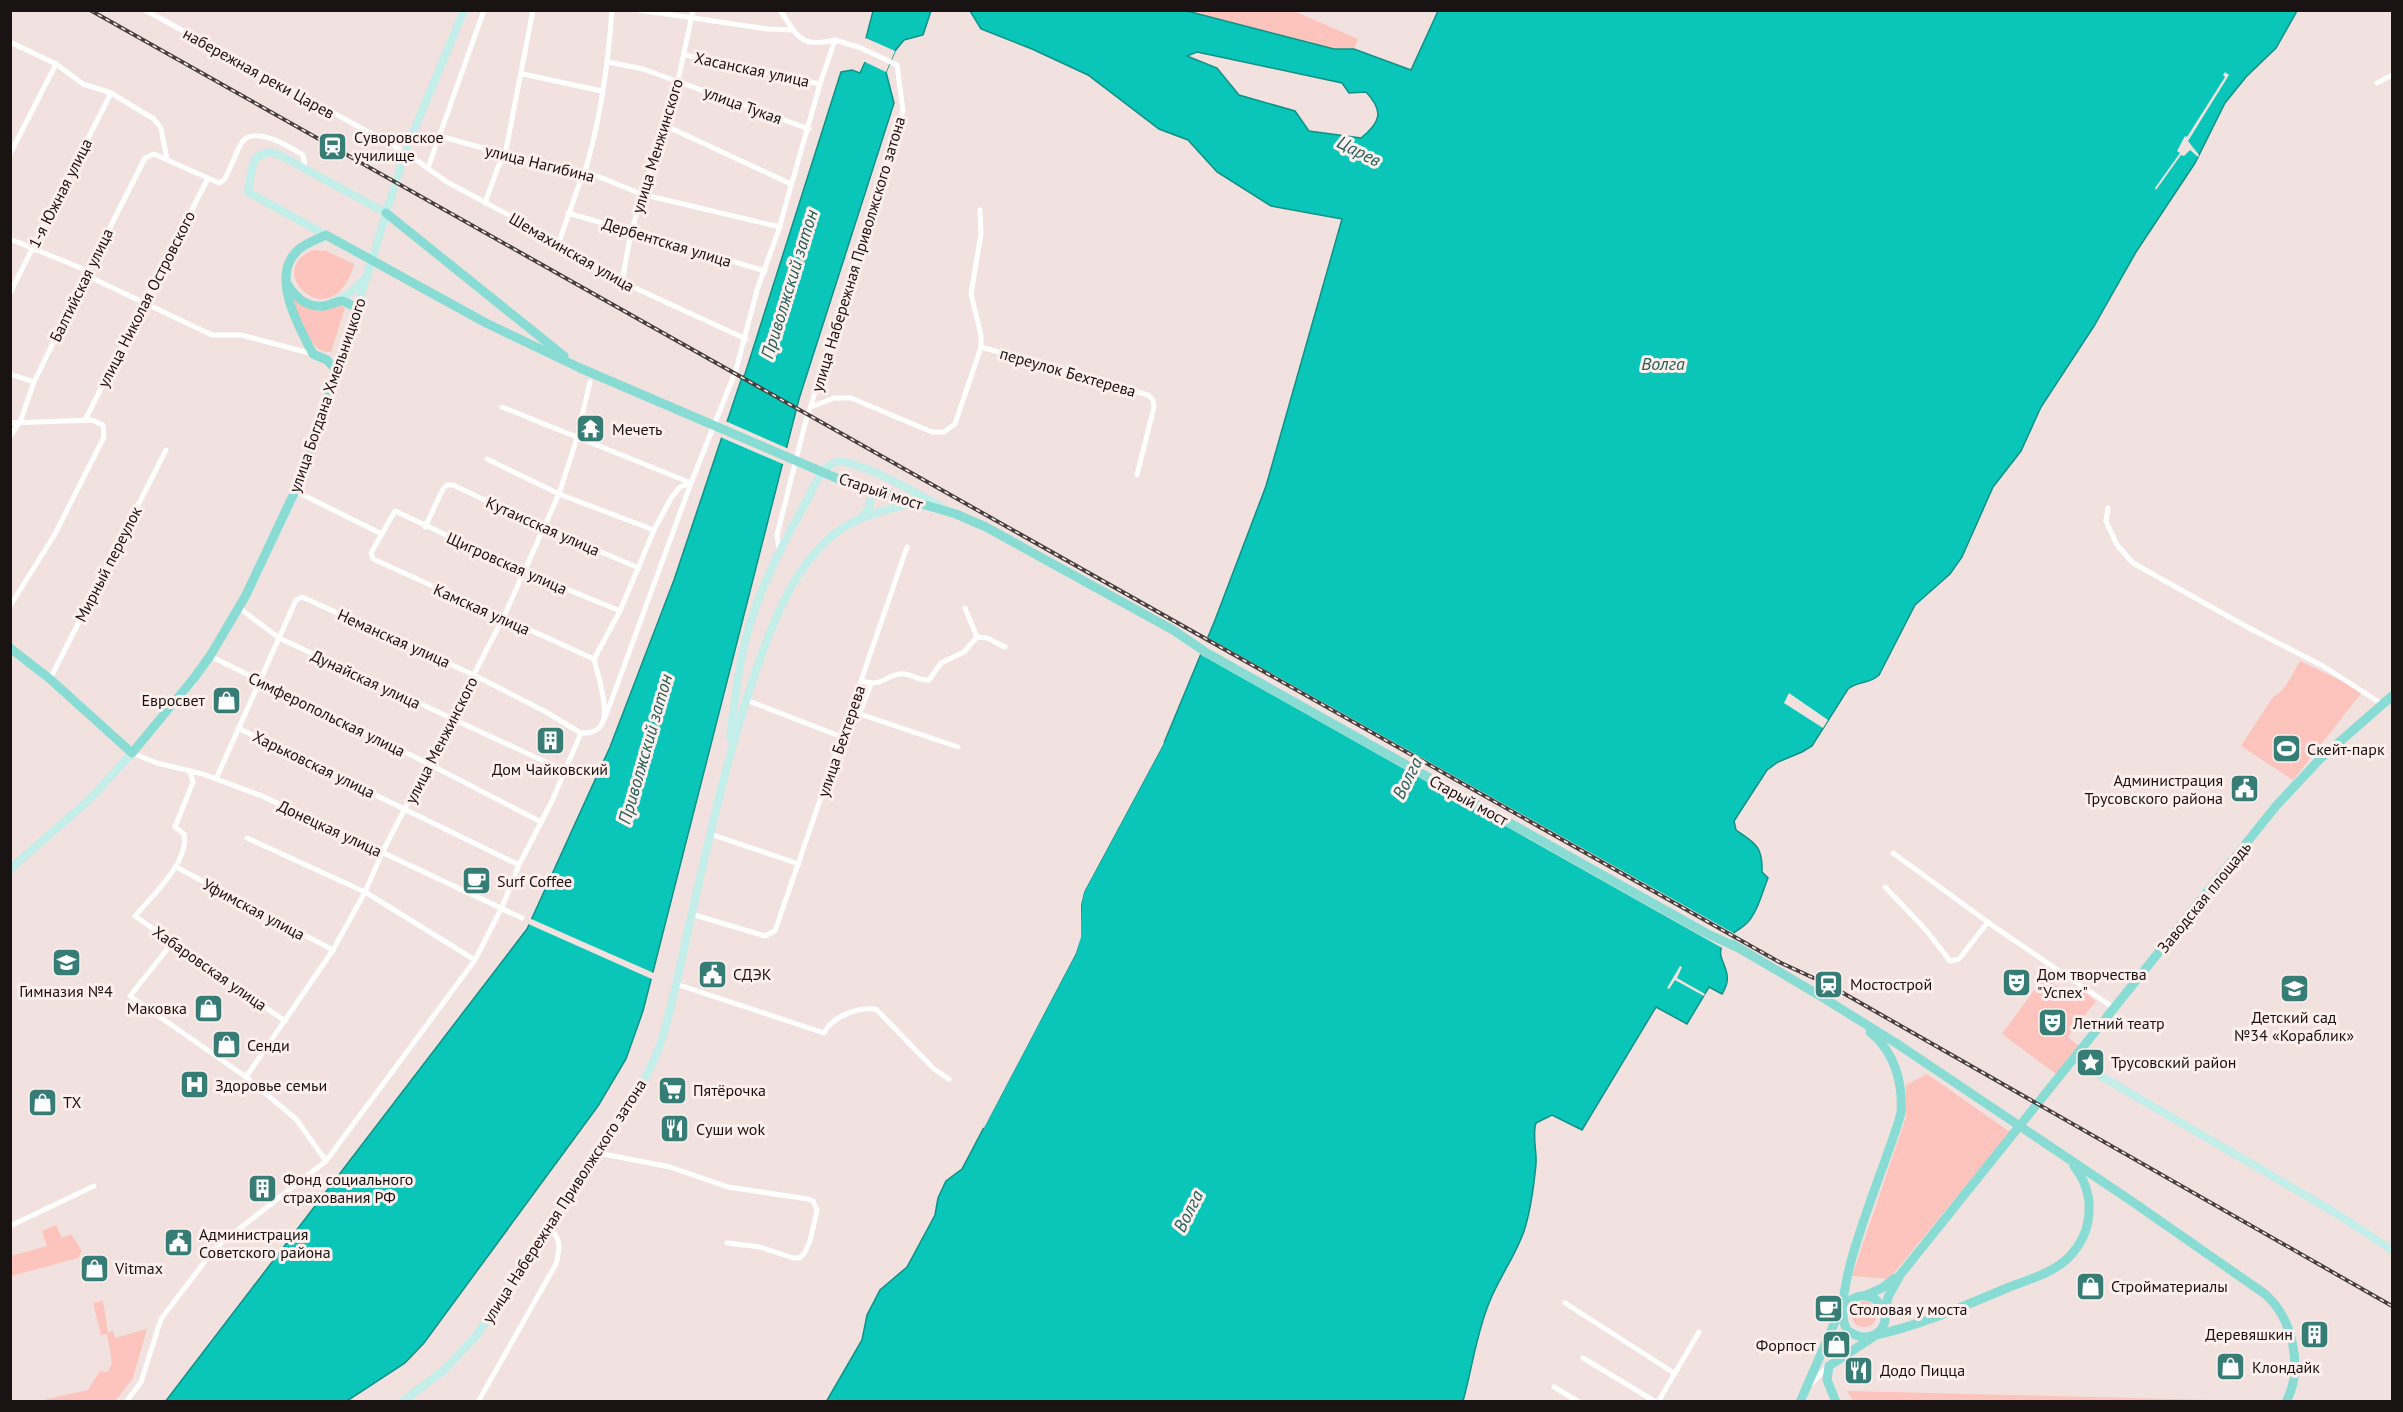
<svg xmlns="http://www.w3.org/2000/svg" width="2403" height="1412" font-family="'PT Sans',sans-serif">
  <rect width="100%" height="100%" fill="#f1e2df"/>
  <!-- green -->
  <g fill="#fcc4bc">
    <path d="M1187 11H1294L1358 39 1354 49H1334Z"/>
    <path d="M314 250 326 251 354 264C332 341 260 269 314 250Z"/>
    <path d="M295 299 340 305 345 308 331 352C308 354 300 317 293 300Z"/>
    <path d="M2300 661 2363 691 2293 780 2241 746 2273 697C2286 691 2292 674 2300 661Z"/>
    <path d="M2044 977 2074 998 2081 990 2096 1001 2068 1037 2079 1046 2056 1074 2002 1034Z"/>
    <path d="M1927 1074 2010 1132 1889 1279 1852 1276 1906 1117V1085Z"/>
    <path d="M56 1225 62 1238 71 1234 82 1251 78 1258 11 1276V1256L47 1246 42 1231Z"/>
    <path d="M103 1301 108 1332 113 1331 115 1338 147 1329 133 1378 116 1400H113L116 1401H39L88 1390 100 1371 108 1372 112 1363 107 1334 101 1335 93 1303Z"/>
    <circle cx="1864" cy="1314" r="13"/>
    <path d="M1847 1391 2252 1401 1854 1402Z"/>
  </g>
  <!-- water -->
  <g fill="#09c6b9" stroke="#0e9187" stroke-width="1.5" fill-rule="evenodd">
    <path d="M873 11H931L923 35 904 40 895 51 886 72 894 103 799 399 643 1011 626 1059 598 1106 424 1343 405 1363 347 1401 165 1402 527 929 610 747 674 580 741 380 745 374 841 72 852 70 860 73 874 42 866 38Z"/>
    <path d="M970 11H1187L1334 49H1354L1411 70 1438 11H2297L2276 48 2246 77 2225 103 2195 163 2136 252 2094 326 2041 407 2021 451 1993 487 1962 557 1950 574 1915 605 1879 675C1870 684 1858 681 1848 689L1812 746 1802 752 1778 762 1767 770 1734 821 1736 830C1755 843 1763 846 1762 872L1768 878C1762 893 1757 914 1746 924 1737 932 1728 934 1722 946 1715 961 1737 971 1722 994L1709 987 1687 1024 1656 1007 1582 1130 1552 1115 1536 1123C1532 1135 1537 1151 1536 1164 1534 1185 1531 1208 1525 1228 1517 1254 1499 1277 1489 1303 1476 1335 1472 1369 1463 1401L826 1402 862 1340 867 1315 880 1290 907 1267 935 1215 938 1198 946 1181 962 1169 1076 953C1084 930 1077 912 1084 892L1164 743 1215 620 1266 486 1342 219 1271 206 1217 172 1188 140 1159 129 1088 75 1032 49 981 29ZM1197 52 1342 83 1349 93 1366 92C1384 111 1381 122 1361 138L1309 131 1295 111 1239 95 1217 68 1187 56Z"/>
  </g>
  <!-- pier -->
  <g fill="#f1e2df">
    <path d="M866 38 895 51 886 72 863 61 870 43 864 40Z"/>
    <path d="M2225 72 2229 75 2188 141 2199 155 2198 157 2190 150 2184 156 2181 155 2156 190 2155 188 2180 153 2177 151 2185 136 2187 137 2225 77 2223 75Z"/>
    <path d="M723 420 789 449 785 465 718 436Z"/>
    <path d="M1205 636 1735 934 1730 938 1724 949 1198 653Z"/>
    <path d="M1789 693 1828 720 1823 728 1784 703Z"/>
    <path d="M1162 742 1164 743 1084 892 1081 905V937L1076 953 984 1128 982 1127 1077 941 1078 905 1082 891Z"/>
    <path d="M529 918 656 974 654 980 526 923Z"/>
    <path d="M1680 966 1682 967 1677 978 1705 994 1704 996 1675 980 1669 989 1667 988Z"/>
  </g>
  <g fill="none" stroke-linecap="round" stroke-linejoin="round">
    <!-- street -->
    <g stroke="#fff" stroke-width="5">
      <path d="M145 10 405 152 447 182 559 242 622 282 746 339"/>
      <path d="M639 10 767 29 794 30"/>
      <path d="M780 10C798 37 800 48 835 40"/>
      <path d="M10 42 56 64 83 84 111 93 154 119 161 128 167 160"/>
      <path d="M685 55 820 84"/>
      <path d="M608 62 643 69 809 129"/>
      <path d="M523 74 602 91"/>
      <path d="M2377 83 2392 75"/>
      <path d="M664 125 791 184"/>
      <path d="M439 136 578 174 585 171 641 194 780 227"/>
      <path d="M10 154 56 64"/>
      <path d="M428 168 484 10"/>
      <path d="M485 203 498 167 505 155 533 10"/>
      <path d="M568 213 765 271"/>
      <path d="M10 239 88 271 94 279 212 335H241L313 354"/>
      <path d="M559 242 581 179 585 171C601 118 608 65 612 10"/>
      <path d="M622 282 631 232 678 81 693 10"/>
      <path d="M10 293 111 93"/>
      <path d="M981 347 1148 395 1153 400 1154 407 1137 475"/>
      <path d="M10 374 34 382"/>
      <path d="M502 407 691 483 605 718"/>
      <path d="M811 407 834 398H851L932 432H944L955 424 981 347V335L971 294 981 234 980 210"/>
      <path d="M85 420 208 178"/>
      <path d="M10 423 92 420 103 425 104 437 55 534 10 606"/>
      <path d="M10 436 20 422 34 382 88 271 145 158 154 154 219 183C226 180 227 175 230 168 234 160 237 150 242 142 255 125 290 147 303 155L305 168"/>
      <path d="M487 459 559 494 654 530"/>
      <path d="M295 491 382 534"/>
      <path d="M2108 508 2106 521 2117 545 2133 563 2247 627 2323 666 2382 704"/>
      <path d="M425 527 443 489 447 485H453L542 527 639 568"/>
      <path d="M779 550 777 535 805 424 903 111 897 65 861 48 835 40"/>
      <path d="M238 607 279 638 565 771"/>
      <path d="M965 608 977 637"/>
      <path d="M210 656 425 762 541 822"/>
      <path d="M594 659 373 559 371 553 395 511 523 571 620 611"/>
      <path d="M50 679 166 450"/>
      <path d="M862 681C884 688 888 672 905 674 913 675 920 681 929 680L941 663 964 652 977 637 987 638 1005 647"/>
      <path d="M746 700 842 737"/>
      <path d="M851 711 958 747"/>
      <path d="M859 714 871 684"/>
      <path d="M238 728 519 865"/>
      <path d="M132 753 157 763 203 774 262 796 522 918"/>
      <path d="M190 771 193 782 175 827 184 834C190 861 152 896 135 916L285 1021"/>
      <path d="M216 779 296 600 302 597 474 675 546 712 581 733"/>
      <path d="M710 834 799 864"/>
      <path d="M247 838 365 892 475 960"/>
      <path d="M1893 853 1996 928 2114 1008"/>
      <path d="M176 867 333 950"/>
      <path d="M1885 887 1926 930 1950 961 1959 959 1988 922"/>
      <path d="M691 914 765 936 775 931 907 547"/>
      <path d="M172 943 130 996 246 1077 296 1119 326 1161"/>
      <path d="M676 984 824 1033C832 1016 858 1007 876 1009L934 1069 949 1079"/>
      <path d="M246 1077 333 950 365 892 382 853 505 614 559 494 577 438 590 382"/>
      <path d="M598 1153 670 1167 728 1187 808 1199 813 1201 817 1210 810 1241 804 1254 799 1258H793L760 1247 727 1243"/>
      <path d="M10 1226 94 1186"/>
      <path d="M1565 1303 1674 1373"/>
      <path d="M1583 1358 1656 1402"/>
      <path d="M1811 1384 1827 1367"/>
      <path d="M1554 1387 1579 1402"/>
      <path d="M126 1402 141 1382 161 1319 216 1247 326 1161 475 960 502 907 519 865 552 801 581 733C621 736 599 682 594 659L620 611 654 530 671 498 680 487 691 483 736 370 757 290 778 232 820 84 835 40"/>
      <path d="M478 1402 556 1264C560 1248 562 1238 548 1228"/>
      <path d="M1658 1402 1699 1332"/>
    </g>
    <!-- secondary -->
    <g stroke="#c4eeea" stroke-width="8">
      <path d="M326 235 248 192 252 167 257 157 268 152 278 154 386 213"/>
      <path d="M337 301 350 293 364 280"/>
      <path d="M357 308 405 152 464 10"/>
      <path d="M862 517 869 508 872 491"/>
      <path d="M730 737C733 713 736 689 740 665 750 606 778 552 807 500 813 488 822 465 837 462 858 459 921 496 942 507"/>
      <path d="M10 869 89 800 132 753"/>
      <path d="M2073 1060 2334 1212 2392 1250"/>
      <path d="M402 1402 444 1370 476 1336 636 1095C645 1078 655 1060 661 1042 674 1000 682 956 692 913 710 833 728 754 754 676 772 624 794 562 841 529 862 515 889 509 913 503L916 494"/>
    </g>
    <!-- primary -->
    <g stroke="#88dcd4" stroke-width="9">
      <path d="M386 213 564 356"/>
      <path d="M337 371 327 360 313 354C299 327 270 277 297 251 305 243 316 240 326 235L486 323 580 368 841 480 956 514 986 527 1173 630 1207 653 1706 933 1736 947"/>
      <path d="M10 648 50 679 132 753 194 678 210 656 246 595 304 472 357 308 343 301C336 301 331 305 324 306 308 308 296 298 288 285"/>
      <path d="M1732 944 1817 994 1896 1043 2130 1200 2265 1294C2293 1319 2304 1368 2286 1402"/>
      <path d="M1866 1295 1882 1288 1895 1278"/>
      <path d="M1885 1313 1888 1297 1900 1275 2276 806 2320 759 2392 696"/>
      <path d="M1876 1335C1921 1325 1964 1306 2007 1288 2027 1280 2053 1273 2068 1258 2094 1232 2096 1194 2074 1166"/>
      <path d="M1800 1402 1838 1315C1846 1301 1859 1290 1875 1299 1900 1320 1874 1351 1847 1330 1826 1296 1890 1157 1901 1113 1903 1083 1895 1052 1870 1032"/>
      <path d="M1836 1402 1827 1380 1829 1366 1873 1337"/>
    </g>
    <defs>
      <path id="rail" d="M90 10 1781 963 1829 985 2392 1306"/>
    </defs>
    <!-- rail casing -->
    <use href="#rail" stroke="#48403f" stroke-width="4"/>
    <!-- rail -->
    <use href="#rail" stroke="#feefed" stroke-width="1.5" stroke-dasharray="4.5" stroke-linecap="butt"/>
  </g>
  <!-- icons -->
  <defs>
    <symbol id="station-square" viewBox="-11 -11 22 22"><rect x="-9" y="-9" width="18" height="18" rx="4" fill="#367d76" stroke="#feefed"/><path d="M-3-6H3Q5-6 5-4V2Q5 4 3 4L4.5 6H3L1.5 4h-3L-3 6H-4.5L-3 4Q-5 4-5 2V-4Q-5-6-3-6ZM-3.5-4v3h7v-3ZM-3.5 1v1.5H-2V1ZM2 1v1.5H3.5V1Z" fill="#fff"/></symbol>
    <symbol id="temple-square" viewBox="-11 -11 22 22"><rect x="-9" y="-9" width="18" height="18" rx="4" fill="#367d76" stroke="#feefed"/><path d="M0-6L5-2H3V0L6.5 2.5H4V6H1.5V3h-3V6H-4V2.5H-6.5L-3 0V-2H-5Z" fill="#fff"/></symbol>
    <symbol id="shop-square" viewBox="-11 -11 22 22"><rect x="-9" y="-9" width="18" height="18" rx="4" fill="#367d76" stroke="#feefed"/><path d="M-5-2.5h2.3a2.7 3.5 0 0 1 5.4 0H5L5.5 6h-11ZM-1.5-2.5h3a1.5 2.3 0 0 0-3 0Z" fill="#fff"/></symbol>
    <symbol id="building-square" viewBox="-11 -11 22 22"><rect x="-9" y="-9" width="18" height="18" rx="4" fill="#367d76" stroke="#feefed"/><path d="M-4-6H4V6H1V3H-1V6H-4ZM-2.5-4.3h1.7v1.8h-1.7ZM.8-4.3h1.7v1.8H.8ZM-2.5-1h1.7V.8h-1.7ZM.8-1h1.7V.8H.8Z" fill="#fff"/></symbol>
    <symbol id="stadium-square" viewBox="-11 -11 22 22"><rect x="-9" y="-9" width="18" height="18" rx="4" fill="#367d76" stroke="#feefed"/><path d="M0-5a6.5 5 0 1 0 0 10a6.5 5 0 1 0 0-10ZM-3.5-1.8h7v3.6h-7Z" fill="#fff"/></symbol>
    <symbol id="civic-square" viewBox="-11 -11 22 22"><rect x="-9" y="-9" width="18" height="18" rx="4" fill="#367d76" stroke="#feefed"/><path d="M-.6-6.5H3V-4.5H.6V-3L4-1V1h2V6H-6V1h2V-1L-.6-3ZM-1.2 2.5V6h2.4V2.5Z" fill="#fff"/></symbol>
    <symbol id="cafe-square" viewBox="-11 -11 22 22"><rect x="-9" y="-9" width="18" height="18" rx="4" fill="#367d76" stroke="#feefed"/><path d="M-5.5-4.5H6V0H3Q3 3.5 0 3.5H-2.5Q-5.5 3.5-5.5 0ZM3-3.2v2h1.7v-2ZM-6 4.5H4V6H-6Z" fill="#fff"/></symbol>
    <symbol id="school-square" viewBox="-11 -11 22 22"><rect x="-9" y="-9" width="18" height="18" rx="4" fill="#367d76" stroke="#feefed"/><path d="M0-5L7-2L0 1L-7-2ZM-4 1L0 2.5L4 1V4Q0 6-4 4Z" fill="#fff"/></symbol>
    <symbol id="theatre-square" viewBox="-11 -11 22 22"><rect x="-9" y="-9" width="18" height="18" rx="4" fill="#367d76" stroke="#feefed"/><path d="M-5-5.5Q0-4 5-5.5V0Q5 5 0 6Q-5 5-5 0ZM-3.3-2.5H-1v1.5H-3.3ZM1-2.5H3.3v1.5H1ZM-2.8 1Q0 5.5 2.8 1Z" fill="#fff"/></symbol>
    <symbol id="sight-square" viewBox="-11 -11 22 22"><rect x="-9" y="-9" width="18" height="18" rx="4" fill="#367d76" stroke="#feefed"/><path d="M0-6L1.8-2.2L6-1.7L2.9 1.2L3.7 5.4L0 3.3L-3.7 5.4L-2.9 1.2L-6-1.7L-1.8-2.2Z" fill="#fff"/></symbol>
    <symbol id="hospital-square" viewBox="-11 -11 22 22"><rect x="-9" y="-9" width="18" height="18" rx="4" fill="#367d76" stroke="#feefed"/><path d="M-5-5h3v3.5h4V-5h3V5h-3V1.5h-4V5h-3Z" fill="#fff"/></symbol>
    <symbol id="supermarket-square" viewBox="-11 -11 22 22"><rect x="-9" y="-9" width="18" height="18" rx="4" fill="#367d76" stroke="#feefed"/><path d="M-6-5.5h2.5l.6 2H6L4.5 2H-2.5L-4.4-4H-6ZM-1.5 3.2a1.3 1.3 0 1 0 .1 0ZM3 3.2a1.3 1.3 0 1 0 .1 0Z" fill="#fff"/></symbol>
    <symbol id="restaurant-square" viewBox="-11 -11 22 22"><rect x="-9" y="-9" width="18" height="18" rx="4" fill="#367d76" stroke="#feefed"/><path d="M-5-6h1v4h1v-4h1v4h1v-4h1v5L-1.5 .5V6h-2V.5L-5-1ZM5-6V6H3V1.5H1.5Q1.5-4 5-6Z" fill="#fff"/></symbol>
  </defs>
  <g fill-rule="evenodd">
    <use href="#station-square" x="316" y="130" width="33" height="33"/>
    <use href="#temple-square" x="574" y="412" width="33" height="33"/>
    <use href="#shop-square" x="210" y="684" width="33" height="33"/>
    <use href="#building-square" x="534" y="724" width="33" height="33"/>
    <use href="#stadium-square" x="2270" y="732" width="33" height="33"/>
    <use href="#civic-square" x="2228" y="772" width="33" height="33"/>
    <use href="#cafe-square" x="460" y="864" width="33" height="33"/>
    <use href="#school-square" x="50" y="946" width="33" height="33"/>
    <use href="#civic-square" x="696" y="958" width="33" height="33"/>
    <use href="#theatre-square" x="2000" y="966" width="33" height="33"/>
    <use href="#station-square" x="1812" y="968" width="33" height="33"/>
    <use href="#school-square" x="2278" y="972" width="33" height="33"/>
    <use href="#shop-square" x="192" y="992" width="33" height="33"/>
    <use href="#theatre-square" x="2036" y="1006" width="33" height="33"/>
    <use href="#shop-square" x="210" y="1028" width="33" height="33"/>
    <use href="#sight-square" x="2074" y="1046" width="33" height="33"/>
    <use href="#hospital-square" x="178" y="1068" width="33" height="33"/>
    <use href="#supermarket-square" x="656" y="1074" width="33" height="33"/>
    <use href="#shop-square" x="26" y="1086" width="33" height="33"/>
    <use href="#restaurant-square" x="658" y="1112" width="33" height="33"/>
    <use href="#building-square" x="246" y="1172" width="33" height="33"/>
    <use href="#civic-square" x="162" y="1226" width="33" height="33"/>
    <use href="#shop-square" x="78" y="1252" width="33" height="33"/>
    <use href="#shop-square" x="2074" y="1270" width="33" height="33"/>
    <use href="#cafe-square" x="1812" y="1292" width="33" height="33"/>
    <use href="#building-square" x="2298" y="1318" width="33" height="33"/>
    <use href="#shop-square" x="1820" y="1328" width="33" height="33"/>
    <use href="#shop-square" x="2214" y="1350" width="33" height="33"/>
    <use href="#restaurant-square" x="1842" y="1354" width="33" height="33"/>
  </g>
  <g text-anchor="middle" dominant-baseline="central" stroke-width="6" stroke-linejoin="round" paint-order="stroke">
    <!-- street labels -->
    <g font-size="16" fill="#191413" stroke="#feefed">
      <text transform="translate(752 69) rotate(12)">Хасанская улица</text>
      <text transform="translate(259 73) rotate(29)">набережная реки Царев</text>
      <text transform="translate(743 105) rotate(20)">улица Тукая</text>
      <text transform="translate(657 146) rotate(-73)">улица Менжинского</text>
      <text transform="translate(540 163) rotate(14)">улица Нагибина</text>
      <text transform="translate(60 193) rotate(-63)">1-я Южная улица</text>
      <text transform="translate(667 242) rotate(17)">Дербентская улица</text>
      <text transform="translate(572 252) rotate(30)">Шемахинская улица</text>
      <text transform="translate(858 254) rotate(-73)">улица Набережная Приволжского затона</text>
      <text transform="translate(81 285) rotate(-64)">Балтийская улица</text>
      <text transform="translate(146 299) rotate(-63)">улица Николая Островского</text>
      <text transform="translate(1068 372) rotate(16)">переулок Бехтерева</text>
      <text transform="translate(327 395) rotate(-71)">улица Богдана Хмельницкого</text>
      <text transform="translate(881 491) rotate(18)">Старый мост</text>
      <text transform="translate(543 526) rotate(24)">Кутаисская улица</text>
      <text transform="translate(507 563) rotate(24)">Щигровская улица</text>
      <text transform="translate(108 564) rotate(-63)">Мирный переулок</text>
      <text transform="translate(482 609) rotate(24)">Камская улица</text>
      <text transform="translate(394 638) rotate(24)">Неманская улица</text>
      <text transform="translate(366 679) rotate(25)">Дунайская улица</text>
      <text transform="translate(327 714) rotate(26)">Симферопольская улица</text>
      <text transform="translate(441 740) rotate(-63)">улица Менжинского</text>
      <text transform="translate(841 741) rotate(-71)">улица Бехтерева</text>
      <text transform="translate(314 764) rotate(26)">Харьковская улица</text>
      <text transform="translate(1469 800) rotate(29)">Старый мост</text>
      <text transform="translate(330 828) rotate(25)">Донецкая улица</text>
      <text transform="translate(2204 897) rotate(-51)">Заводская площадь</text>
      <text transform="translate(254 909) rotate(28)">Уфимская улица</text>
      <text transform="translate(210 968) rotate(35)">Хабаровская улица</text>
      <text transform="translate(564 1201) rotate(-57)">улица Набережная Приволжского затона</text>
    </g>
    <!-- poi labels -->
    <g font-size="16" fill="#191413" stroke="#feefed" text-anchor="start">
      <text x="354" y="137">Суворовское<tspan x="354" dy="18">училище</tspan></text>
      <text x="612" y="429">Мечеть</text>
      <text x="205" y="700" text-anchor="end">Евросвет</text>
      <text x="2307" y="749">Скейт-парк</text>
      <text x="550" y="769" text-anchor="middle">Дом Чайковский</text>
      <text x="2223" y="780" text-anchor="end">Администрация<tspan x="2223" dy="18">Трусовского района</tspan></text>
      <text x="497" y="881">Surf Coffee</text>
      <text x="733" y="974">СДЭК</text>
      <text x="2037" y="974">Дом творчества<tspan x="2037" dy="18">"Успех"</tspan></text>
      <text x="1850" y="984">Мостострой</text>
      <text x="66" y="991" text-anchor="middle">Гимназия №4</text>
      <text x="187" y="1008" text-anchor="end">Маковка</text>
      <text x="2294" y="1017" text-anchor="middle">Детский сад<tspan x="2294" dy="18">№34 «Кораблик»</tspan></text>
      <text x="2073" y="1023">Летний театр</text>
      <text x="247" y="1045">Сенди</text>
      <text x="2111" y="1062">Трусовский район</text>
      <text x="215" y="1085">Здоровье семьи</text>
      <text x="693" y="1090">Пятёрочка</text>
      <text x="63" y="1102">ТХ</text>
      <text x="696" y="1129">Суши wok</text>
      <text x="283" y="1179">Фонд социального<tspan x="283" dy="18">страхования РФ</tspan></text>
      <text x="199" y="1234">Администрация<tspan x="199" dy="18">Советского района</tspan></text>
      <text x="115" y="1268">Vitmax</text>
      <text x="2111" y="1286">Стройматериалы</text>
      <text x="1849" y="1309">Столовая у моста</text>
      <text x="2293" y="1334" text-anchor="end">Деревяшкин</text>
      <text x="1816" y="1345" text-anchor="end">Форпост</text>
      <text x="2252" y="1367">Клондайк</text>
      <text x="1880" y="1370">Додо Пицца</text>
    </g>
    <!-- water labels -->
    <g font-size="18" font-style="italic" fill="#22605a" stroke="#feefed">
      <text transform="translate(1359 151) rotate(27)">Царев</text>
      <text transform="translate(789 284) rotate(-73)">Приволжский затон</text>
      <text x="1663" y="363">Волга</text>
      <text transform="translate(645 749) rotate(-74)">Приволжский затон</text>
      <text transform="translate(1407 778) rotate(-63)">Волга</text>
      <text transform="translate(1188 1211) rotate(-63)">Волга</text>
    </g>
  </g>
  <!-- border -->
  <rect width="2403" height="1412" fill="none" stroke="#191413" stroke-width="24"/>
</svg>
